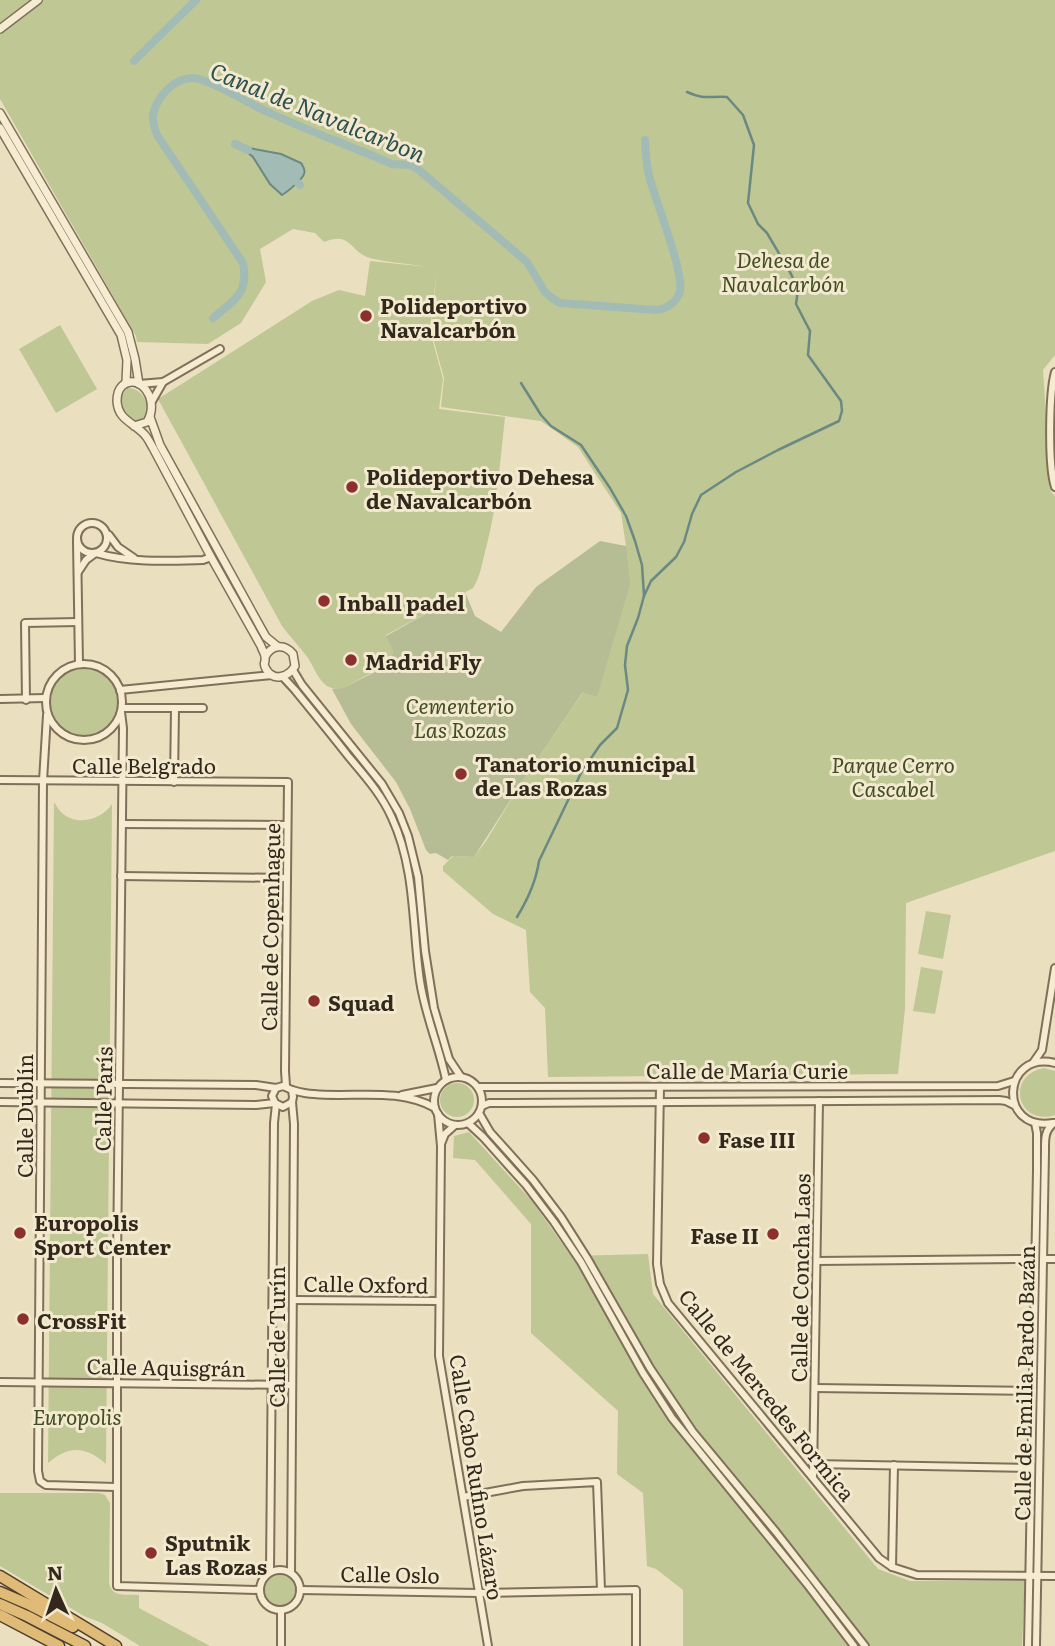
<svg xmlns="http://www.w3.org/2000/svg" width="1055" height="1646" font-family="Literata,serif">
  <rect width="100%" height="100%" fill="#eadfbf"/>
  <!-- green -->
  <g fill="#bfc795">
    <path d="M0 0H1055V355L1043 370 1051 492 1055 496V851L906 903 905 1009 898 1074 548 1077 545 1008 530 992 526 930 493 914 443 871V866L453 856 474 857 486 841 520 785 584 691 597 697 626 546 621 513 578 447 541 421 441 407 444 378 431 331 437 268 430 331 443 379 439 409 505 417C500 462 497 508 485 552 482 564 480 577 473 588L386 635 393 651 390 663 343 688C322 693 317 672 308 658 300 647 290 637 282 626L158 399 312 301 339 290 365 296 370 261 428 267C412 264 381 262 367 257 350 250 350 231 324 242L315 233 293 229 260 249 266 282 241 323 208 344 137 342 136 336 0 99Z"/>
    <path d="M60 325 97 389 56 413 19 349Z"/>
    <path d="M127 388C141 387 151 404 146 415 141 427 128 419 124 411 122 406 122 400 121 395Z"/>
    <circle cx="84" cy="702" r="35"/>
    <path d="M54 802C56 805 58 809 61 812 76 827 102 820 112 804L106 1464C86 1446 69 1445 48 1463Z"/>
    <path d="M926 911 951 915 943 959 918 954Z"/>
    <path d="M921 967 943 971 935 1014 913 1011Z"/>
    <path d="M1044 1068 1055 1071V1115C1018 1127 1004 1076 1044 1068Z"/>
    <circle cx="457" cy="1100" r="17"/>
    <path d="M469 1132 532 1201 571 1256 648 1254 653 1294 878 1569 910 1581H1025L1022 1646H683V1590L656 1569 647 1566 643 1493 617 1474 618 1411 531 1333V1224L475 1160 453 1158 454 1136Z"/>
    <path d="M0 1493H99L105 1495 110 1503 109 1583C112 1598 127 1594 139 1595V1608L210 1646H140L102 1623 84 1616 0 1566Z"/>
    <circle cx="280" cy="1590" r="15"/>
  </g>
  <!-- cemetery -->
  <path fill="#b6bc94" d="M600 541 626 546 630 584 597 697 583 692 520 785 474 857 452 856 448 860 436 853 430 854 426 850 410 809 396 782 351 724 332 689 343 688 387 666 390 663 393 651 386 636 465 592 475 616 501 632 536 587Z"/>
  <!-- water -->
  <path fill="#a2bcb5" stroke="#6a8982" stroke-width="2" d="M249 148 281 154 301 163C303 167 306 169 304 174 302 180 287 192 282 195L270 184 253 157 247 152Z"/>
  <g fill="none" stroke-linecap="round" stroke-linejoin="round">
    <!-- stream -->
    <g stroke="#6a8982" stroke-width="2.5">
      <path d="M644 596 651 581 676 557 684 542 692 514 701 495 736 472 778 450 839 421 842 411 841 401 808 355 810 331 796 304 798 290 791 274 767 233 758 224 748 203 754 145 743 115 727 97C710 96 704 100 687 92"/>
      <path d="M517 917C528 899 536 882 539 861L581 773 600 745 617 728 628 690 625 665 627 646 638 618 644 596 642 565 635 541 626 516 610 488 581 445 551 426 541 415 521 383"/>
    </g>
    <!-- canal -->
    <g stroke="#a2bcb5" stroke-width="8">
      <path d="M134 61 196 0"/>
      <path d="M235 144 248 150"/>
      <path d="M297 182 300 185"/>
      <path d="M213 318C234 300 249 294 243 263L157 135C155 128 152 122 153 115 156 97 175 77 194 78 212 80 249 104 268 112 308 131 351 146 392 164L411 165 419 170 527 262 545 292 552 298 560 303 656 310C667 309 677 302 680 291 684 272 656 202 650 179 646 167 646 153 645 140"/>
    </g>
    <defs>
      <g id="minor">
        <path d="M1055 372C1049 393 1048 466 1055 487"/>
        <path d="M139 384 163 382 220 349"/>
        <path d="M151 403 163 382"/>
        <circle cx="92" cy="538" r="15"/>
        <path d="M109 535 118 547 134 558"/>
        <path d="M77 542 79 664"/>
        <path d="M96 553C130 563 168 561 203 560L211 557"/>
        <path d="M78 572 86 560 94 554"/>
        <circle cx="84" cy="702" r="38"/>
        <path d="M293 670 302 685 382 784 399 813 408 836 418 877 425 951 434 1008 449 1059 461 1077"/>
        <path d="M283 677 295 690C313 712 331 734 349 757 365 776 382 795 392 818 416 870 412 926 420 981 425 1015 439 1046 446 1080"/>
        <path d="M120 690 272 675"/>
        <path d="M0 699 45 698"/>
        <path d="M26 700 25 623 78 622"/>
        <path d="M122 708H203"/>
        <path d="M121 712 123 728 117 1261V1586L259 1590"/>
        <path d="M47 715 43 781 38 1471 40 1481 46 1485 116 1487"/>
        <path d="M0 780 288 782 285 1071 286 1086"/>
        <path d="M174 782 175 708"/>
        <path d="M122 824 287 825"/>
        <path d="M121 876 287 878"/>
        <path d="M1033 1063 1042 1050 1055 968"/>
        <circle cx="458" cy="1101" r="24"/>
        <path d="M0 1083 256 1085 276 1088 283 1086 292 1090 293 1097 292 1102 294 1124 291 1573"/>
        <path d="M478 1087 998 1086 1014 1081"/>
        <path d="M660 1087 657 1264 660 1284 668 1303 879 1558 892 1567 917 1575 1055 1576"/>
        <path d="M276 1088 272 1096 275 1103 283 1107 292 1102"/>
        <path d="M292 1090C299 1092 306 1094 314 1094 354 1098 398 1087 435 1108"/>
        <path d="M402 1095 437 1088"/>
        <path d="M0 1102 256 1105 275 1103"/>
        <path d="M482 1106 489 1103H502L999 1100 1006 1101 1014 1105"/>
        <path d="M479 1113 490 1132 533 1180 561 1217 587 1258 650 1368 693 1432 776 1532 865 1646"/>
        <path d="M438 1114 441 1146 439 1356 488 1646"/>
        <path d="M468 1123 483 1137 526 1185 554 1222 581 1262 643 1373 672 1418 807 1584 854 1646"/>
        <path d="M1053 1123C997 1132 1002 1050 1055 1063"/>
        <path d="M441 1144 445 1134 455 1125"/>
        <path d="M1043 1259H1055"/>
        <path d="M817 1261 1022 1259 1035 1262"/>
        <path d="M293 1300 439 1301"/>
        <path d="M0 1382 292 1385"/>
        <path d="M815 1388 1033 1391"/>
        <path d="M813 1464 1030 1468"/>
        <path d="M813 1477 819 1101"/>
        <path d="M463 1497 523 1486 597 1482 601 1590"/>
        <path d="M892 1567 894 1465"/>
        <circle cx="280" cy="1590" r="20"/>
        <path d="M270 1572 274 1123 276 1104"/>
        <path d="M300 1590 479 1593 636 1590V1646"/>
        <path d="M281 1610V1646"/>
        <path d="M1028 1646 1037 1171V1133L1035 1123"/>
        <path d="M1036 1646 1045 1152C1045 1141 1044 1130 1054 1123"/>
      </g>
      <g id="tertiary">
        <path d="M0 29 38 0"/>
        <path d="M0 113 128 332 135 359 139 384"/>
        <path d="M0 128 121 335 127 360 126 382"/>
        <path d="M150 417 160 445 262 630 266 637 277 646"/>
        <path d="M134 426 147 422C155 409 152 391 138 383 132 381 127 381 122 386 118 390 117 395 117 401 118 420 133 422 144 434 148 438 150 443 153 448L211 557 261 646C262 650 265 653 265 657 266 665 262 661 266 669 274 683 289 676 295 666L293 654C284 643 271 645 265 657"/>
      </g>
      <g id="trunk">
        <path d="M0 1576 116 1646"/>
        <path d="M0 1592 30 1605 73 1627"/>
        <path d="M0 1604 27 1616 85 1646"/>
        <path d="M0 1615 59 1646"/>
      </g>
    </defs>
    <!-- minor casing -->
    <use href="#minor" stroke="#817059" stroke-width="10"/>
    <!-- tertiary casing -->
    <use href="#tertiary" stroke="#817059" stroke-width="10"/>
    <!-- trunk casing -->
    <use href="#trunk" stroke="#4f3e2d" stroke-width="13"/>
    <!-- minor -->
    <use href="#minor" stroke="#f6ecd2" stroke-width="6"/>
    <!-- tertiary -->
    <use href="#tertiary" stroke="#f6ecd2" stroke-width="7"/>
    <!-- trunk -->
    <use href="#trunk" stroke="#e0bb77" stroke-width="10"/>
  </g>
  <!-- markers -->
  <g fill="#8c302d" stroke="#f2e9ce" stroke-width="2.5">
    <circle cx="366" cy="316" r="7"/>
    <circle cx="352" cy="487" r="7"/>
    <circle cx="324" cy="601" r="7"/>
    <circle cx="351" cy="660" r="7"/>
    <circle cx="461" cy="774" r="7"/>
    <circle cx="314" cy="1001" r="7"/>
    <circle cx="704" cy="1138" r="7"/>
    <circle cx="20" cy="1233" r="7"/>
    <circle cx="773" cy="1234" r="7"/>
    <circle cx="23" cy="1319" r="7"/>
    <circle cx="151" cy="1553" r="7"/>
  </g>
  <g text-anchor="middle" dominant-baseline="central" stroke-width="6" stroke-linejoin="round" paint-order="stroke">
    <!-- park labels -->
    <g font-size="21" font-style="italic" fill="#414d24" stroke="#f2e9ce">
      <text x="783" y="258">Dehesa de<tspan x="783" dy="24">Navalcarbón</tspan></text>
      <text x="460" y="704">Cementerio<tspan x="460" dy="24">Las Rozas</tspan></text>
      <text x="893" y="763">Parque Cerro<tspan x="893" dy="24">Cascabel</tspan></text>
      <text x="77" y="1415">Europolis</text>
    </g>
    <!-- poi labels -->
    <g font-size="21" font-weight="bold" fill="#32281c" stroke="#f2e9ce" text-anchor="start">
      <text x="380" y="304">Polideportivo<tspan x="380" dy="24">Navalcarbón</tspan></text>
      <text x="366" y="475">Polideportivo Dehesa<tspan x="366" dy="24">de Navalcarbón</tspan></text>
      <text x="338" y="601">Inball padel</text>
      <text x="365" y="660">Madrid Fly</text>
      <text x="475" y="762">Tanatorio municipal<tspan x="475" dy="24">de Las Rozas</tspan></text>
      <text x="328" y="1001">Squad</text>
      <text x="718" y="1138">Fase III</text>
      <text x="34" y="1221">Europolis<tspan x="34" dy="24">Sport Center</tspan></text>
      <text x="759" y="1234" text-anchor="end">Fase II</text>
      <text x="37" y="1319">CrossFit</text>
      <text x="165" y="1541">Sputnik<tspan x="165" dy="24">Las Rozas</tspan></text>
    </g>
    <!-- street labels -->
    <g font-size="21" fill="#32281c" stroke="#f2e9ce">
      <text x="144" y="764">Calle Belgrado</text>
      <text transform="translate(269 927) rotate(-89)">Calle de Copenhague</text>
      <text x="747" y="1069">Calle de María Curie</text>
      <text transform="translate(102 1099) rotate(-89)">Calle París</text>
      <text transform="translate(23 1116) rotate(-90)">Calle Dublín</text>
      <text transform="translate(799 1278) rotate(-89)">Calle de Concha Laos</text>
      <text transform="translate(366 1283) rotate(1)">Calle Oxford</text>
      <text transform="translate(275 1337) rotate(-90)">Calle de Turín</text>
      <text transform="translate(166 1366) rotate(1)">Calle Aquisgrán</text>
      <text transform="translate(1023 1383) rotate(-89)">Calle de Emilia Pardo Bazán</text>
      <text transform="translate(768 1394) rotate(51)">Calle de Mercedes Formica</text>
      <text transform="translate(478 1477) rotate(81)">Calle Cabo Rufino Lázaro</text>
      <text transform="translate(390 1573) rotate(1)">Calle Oslo</text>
    </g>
    <!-- water labels -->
    <g font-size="23" font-style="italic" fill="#2d5150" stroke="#f2e9ce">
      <text transform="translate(318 111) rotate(22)">Canal de Navalcarbon</text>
    </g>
  </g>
  <!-- north arrow -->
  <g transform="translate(56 1590) rotate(357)" stroke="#f2e9ce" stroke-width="5" paint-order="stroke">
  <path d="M0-5L12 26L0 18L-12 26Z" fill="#32281c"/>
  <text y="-10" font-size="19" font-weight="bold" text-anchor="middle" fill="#32281c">N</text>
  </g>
</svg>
